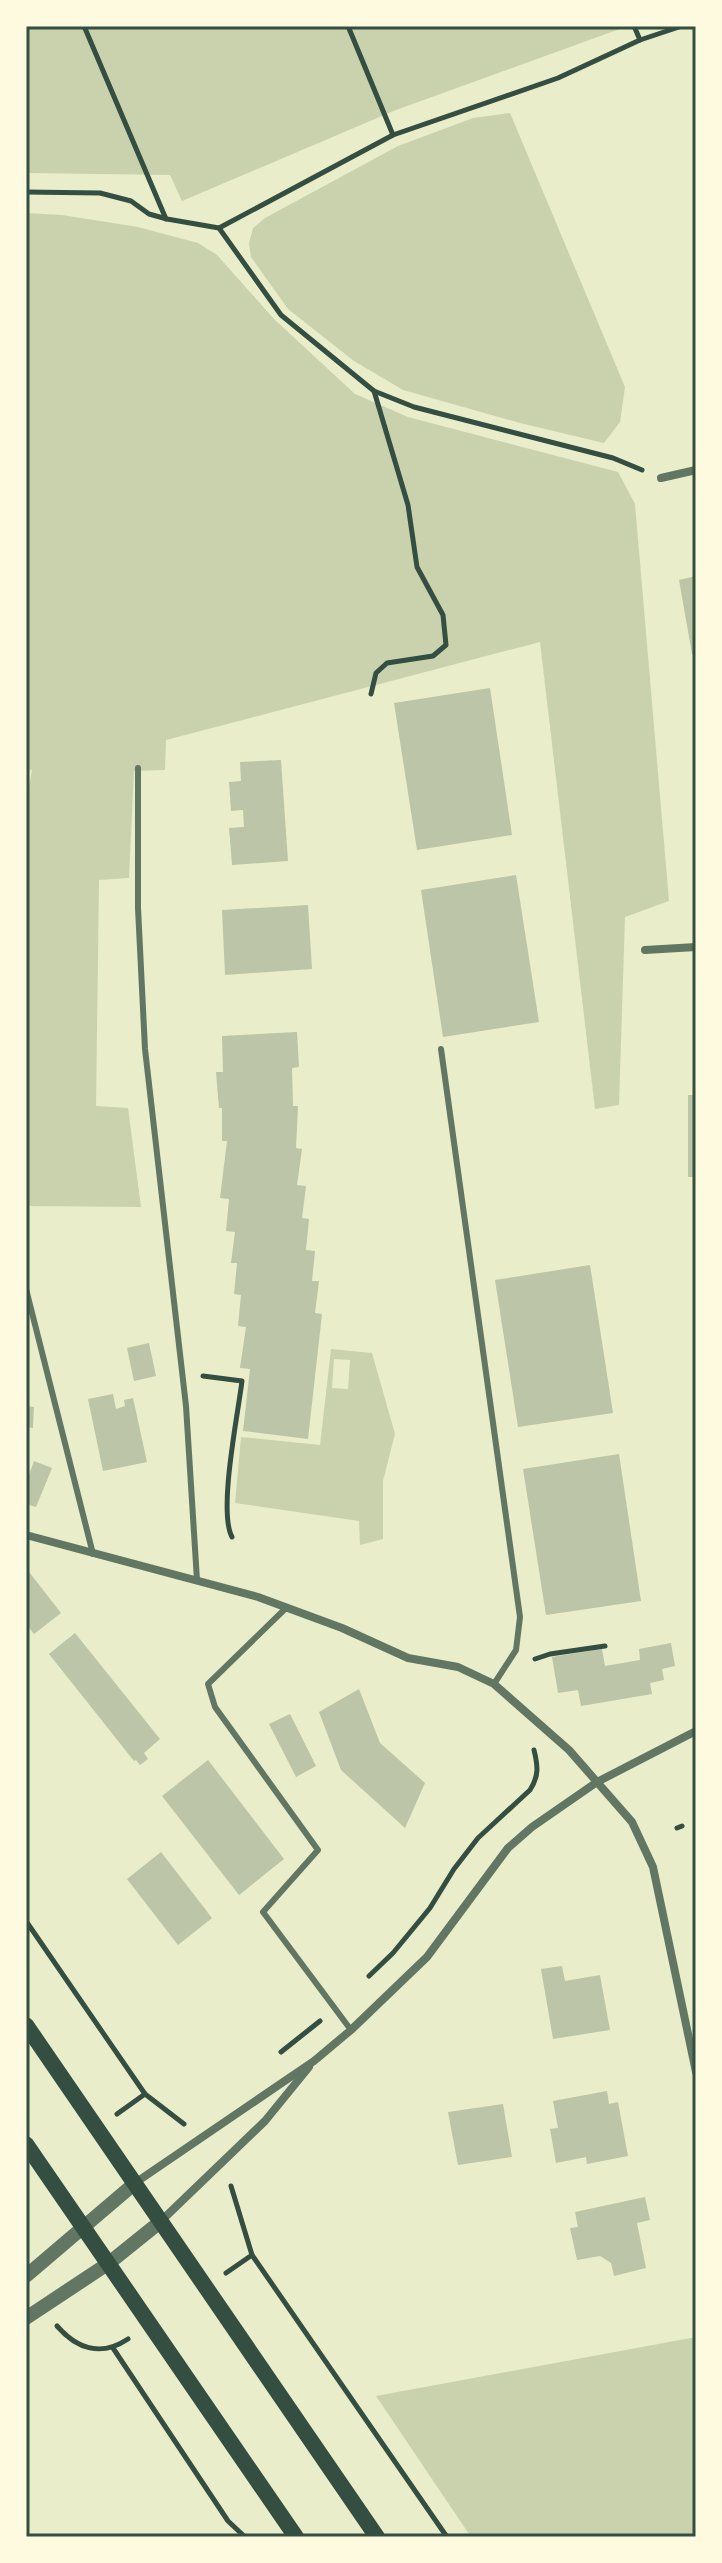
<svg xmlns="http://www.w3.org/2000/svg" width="722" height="2563" font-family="'Alegreya Sans',sans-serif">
  <rect width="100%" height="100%" fill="#e9edc9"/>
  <!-- green -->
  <g fill="#cad2ad" fill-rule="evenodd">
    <path d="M26 26H628L396 110 182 201 170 175 26 173Z"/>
    <path d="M510 113 625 387 620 422 604 443 520 423 403 390 354 361 288 309 251 257 249 243 253 228 265 218 398 146 473 118Z"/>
    <path d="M26 213 62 215 138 227 198 243 217 255 274 319 355 394 408 417 618 472 635 504 669 901 625 917 619 1105 595 1109 540 642 166 740 165 770 134 771 129 878 99 880 96 1106 128 1108 141 1207 26 1206V804L32 770 26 769Z"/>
    <path d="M331 1349 372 1353 395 1434 383 1481V1539L360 1545 359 1521 235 1503 241 1437 320 1445ZM334 1359 350 1360 348 1389 332 1388Z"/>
    <path d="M696 2337V2537H471L376 2396Z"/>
  </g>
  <!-- building -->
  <g fill="#bcc5a7">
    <path d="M696 576V654H692L679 580Z"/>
    <path d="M490 688 512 835 417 850 394 703Z"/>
    <path d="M281 760 288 861 232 865 229 828 244 827 243 810 231 811 229 782 241 781 240 762Z"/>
    <path d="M516 875 539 1022 443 1037 421 890Z"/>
    <path d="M308 905 312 969 225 975 222 910Z"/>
    <path d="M297 1032 299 1067 292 1068 293 1106H298L296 1148 302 1149 297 1185 306 1186 302 1218 309 1219 306 1250 315 1251 312 1281H319L315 1313 322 1314 308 1439 243 1431 250 1369 240 1368 246 1327 238 1326 241 1295 234 1294 237 1263H231L235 1232 226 1231 229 1199 220 1198 227 1141H222V1108H219L216 1072H223L222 1036Z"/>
    <rect x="688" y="1095" width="8" height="82"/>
    <path d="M590 1265 613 1413 518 1427 495 1280Z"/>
    <path d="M149 1343 156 1376 134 1381 127 1348Z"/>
    <path d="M113 1394 116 1409 125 1406 124 1400 133 1398 147 1462 103 1471 88 1399Z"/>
    <path d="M26 1406 34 1407 33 1428 26 1427Z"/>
    <path d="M619 1454 641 1601 546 1615 523 1469Z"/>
    <path d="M34 1461 52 1468 36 1507 26 1504V1483Z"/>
    <path d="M26 1568 61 1613 34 1634 26 1624Z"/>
    <path d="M75 1633 160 1739 144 1753 148 1759 140 1765 136 1760 134 1761 49 1654Z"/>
    <path d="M671 1643 675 1666 662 1669 664 1680 650 1683 652 1694 581 1706 578 1690 558 1693 552 1657 602 1649 605 1666 640 1660 639 1649Z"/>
    <path d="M359 1689 380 1743 425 1783 405 1828 341 1770 319 1712Z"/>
    <path d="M290 1714 316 1766 296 1777 269 1724Z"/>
    <path d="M208 1760 284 1859 239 1895 162 1796Z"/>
    <path d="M161 1852 212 1918 178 1945 127 1879Z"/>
    <path d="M562 1966 565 1981 600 1975 610 2030 553 2039 541 1969Z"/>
    <path d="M607 2091 609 2104 618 2102 628 2156 587 2164 586 2157 556 2163 550 2129 558 2128 553 2101Z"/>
    <path d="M503 2104 512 2157 458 2165 448 2112Z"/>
    <path d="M645 2197 650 2220 637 2223 646 2268 614 2276 611 2263 600 2256 577 2260 570 2228 578 2227 575 2212Z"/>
  </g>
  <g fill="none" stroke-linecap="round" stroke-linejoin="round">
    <!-- path -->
    <g stroke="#344e41" stroke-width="5">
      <path d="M84 26 166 219"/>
      <path d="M348 26 393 135"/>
      <path d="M634 26 640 40"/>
      <path d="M26 192 100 193 131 201 149 214 167 219 219 228 281 315 374 391 414 407 613 458 642 470"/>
      <path d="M219 228 393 135 558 78 640 40 682 26"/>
      <path d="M371 694 376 673 387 663 433 656 446 645 443 615 417 567 408 505 374 391"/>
      <path d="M203 1376 242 1381C238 1414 218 1511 232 1537"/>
      <path d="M535 1659 550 1654 605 1646"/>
      <path d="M677 1828 682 1826"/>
      <path d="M26 1921 145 2094 184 2124"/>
      <path d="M369 1976 393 1953 430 1908 454 1869 478 1838 530 1790C539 1776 538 1766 534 1750"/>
      <path d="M281 2052 320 2021"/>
      <path d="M117 2114 145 2094"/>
      <path d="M231 2186 252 2255 447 2537"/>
      <path d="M226 2273 252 2255"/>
      <path d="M57 2326C77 2349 101 2357 128 2339"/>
      <path d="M113 2348 228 2521 245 2537"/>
    </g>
    <!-- service -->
    <g stroke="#617663" stroke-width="6">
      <path d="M138 768V908L145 1049 186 1406 197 1580"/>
      <path d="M441 1049 520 1617 516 1650 494 1684"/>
      <path d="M26 1289 93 1554"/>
      <path d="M286 1608 208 1684 215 1707 318 1850 263 1912 351 2030"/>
    </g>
    <!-- minor -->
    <g stroke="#617663" stroke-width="8">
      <path d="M661 478 696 470"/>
      <path d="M645 950 696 947"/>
      <path d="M26 1535 258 1597 342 1628 408 1658 458 1667 494 1684 569 1750 632 1822 653 1867 696 2072"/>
      <path d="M135 2183 314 2061 351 2030 427 1957 508 1848 532 1827 597 1782 696 1731"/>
      <path d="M160 2222 265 2121 309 2067"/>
    </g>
    <!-- tertiary -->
    <g stroke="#617663" stroke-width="14">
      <path d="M26 2276 134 2184"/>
      <path d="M26 2318 109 2263 160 2222"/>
    </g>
    <!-- secondary -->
    <g stroke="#344e41" stroke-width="16">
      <path d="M26 2025 377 2537"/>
      <path d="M26 2144 296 2537"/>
    </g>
  </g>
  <!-- border -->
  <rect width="722" height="2563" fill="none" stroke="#fefae0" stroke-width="56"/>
  <rect x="28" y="28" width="666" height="2507" fill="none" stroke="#344e41" stroke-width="3"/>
</svg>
